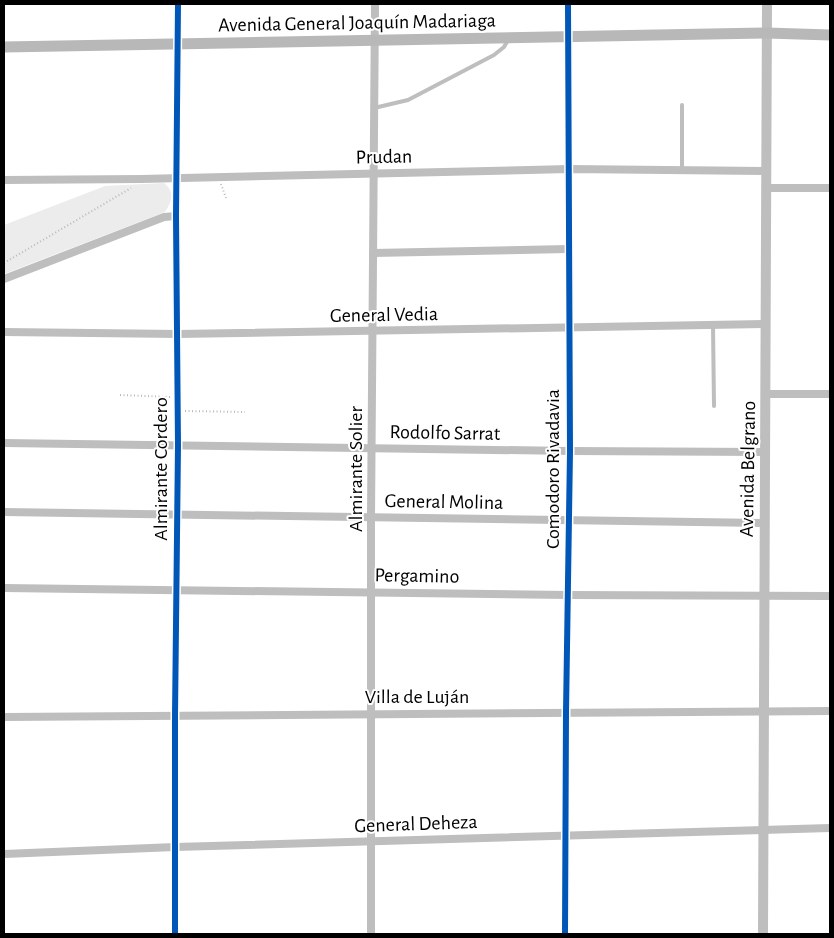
<svg xmlns="http://www.w3.org/2000/svg" width="834" height="938" font-family="'Alegreya Sans',sans-serif">
  <rect width="100%" height="100%" fill="#fff"/>
  <!-- green -->
  <path fill="#ececec" d="M164 183C175 192 172 202 165 212L4 274V225L105 186Z"/>
  <g fill="none" stroke-linecap="round" stroke-linejoin="round">
    <!-- path -->
    <g stroke="#b9b9b9" stroke-width="2" stroke-dasharray="1 2.5" stroke-linecap="butt">
      <path d="M221 184 226 198"/>
      <path d="M4 263 131 188"/>
      <path d="M120 395 171 397"/>
      <path d="M185 411 245 412"/>
    </g>
    <!-- service -->
    <g stroke="#bebebe" stroke-width="4">
      <path d="M682 105V170"/>
      <path d="M374 108 408 100 494 55 504 47 508 40"/>
      <path d="M713 325 714 406"/>
    </g>
    <!-- minor -->
    <g stroke="#bebebe" stroke-width="8">
      <path d="M4 180 141 179 569 169 765 171"/>
      <path d="M766 188H830"/>
      <path d="M373 253 568 249"/>
      <path d="M4 279 164 217 176 216"/>
      <path d="M4 332 178 334 765 324"/>
      <path d="M766 394H830"/>
      <path d="M4 443 570 451 765 452"/>
      <path d="M4 512 765 523"/>
      <path d="M4 588 568 595 830 596"/>
      <path d="M4 717 830 711"/>
      <path d="M4 854 175 847 830 828"/>
      <path d="M175 934V716L178 445 176 216 178 4"/>
      <path d="M371 934V517L375 4"/>
      <path d="M565 934 566 713 570 451 568 4"/>
    </g>
    <!-- tertiary -->
    <path stroke="#bebebe" stroke-width="10" d="M763 934 767 4"/>
    <!-- secondary -->
    <path stroke="#b8b8b8" stroke-width="11" d="M4 47 767 33 830 35"/>
    <defs>
      <g id="cycleway">
        <path d="M175 934V716L178 445 176 216 178 4"/>
        <path d="M565 934 566 713 570 451 568 4"/>
      </g>
    </defs>
    <!-- cycleway casing -->
    <use href="#cycleway" stroke="#fff" stroke-width="9"/>
    <!-- cycleway -->
    <use href="#cycleway" stroke="#0057b8" stroke-width="6"/>
  </g>
  <g text-anchor="middle" dominant-baseline="central" stroke-width="4" stroke-linejoin="round" paint-order="stroke">
    <!-- street labels -->
    <g font-size="20" fill="#000" stroke="#fff">
      <text transform="translate(357 23) rotate(-1)">Avenida General Joaquín Madariaga</text>
      <text transform="translate(384 157) rotate(-1)">Prudan</text>
      <text transform="translate(384 315) rotate(-1)">General Vedia</text>
      <text transform="translate(445 433) rotate(1)">Rodolfo Sarrat</text>
      <text transform="translate(161 469) rotate(-90)">Almirante Cordero</text>
      <text transform="translate(356 469) rotate(-90)">Almirante Solier</text>
      <text transform="translate(553 469) rotate(-90)">Comodoro Rivadavia</text>
      <text transform="translate(748 469) rotate(-89)">Avenida Belgrano</text>
      <text transform="translate(444 502) rotate(1)">General Molina</text>
      <text transform="translate(417 576) rotate(1)">Pergamino</text>
      <text x="417" y="697">Villa de Luján</text>
      <text transform="translate(416 824) rotate(-2)">General Deheza</text>
    </g>
  </g>
  <!-- border -->
  <rect width="834" height="938" fill="none" stroke="#000000" stroke-width="10"/>
</svg>
